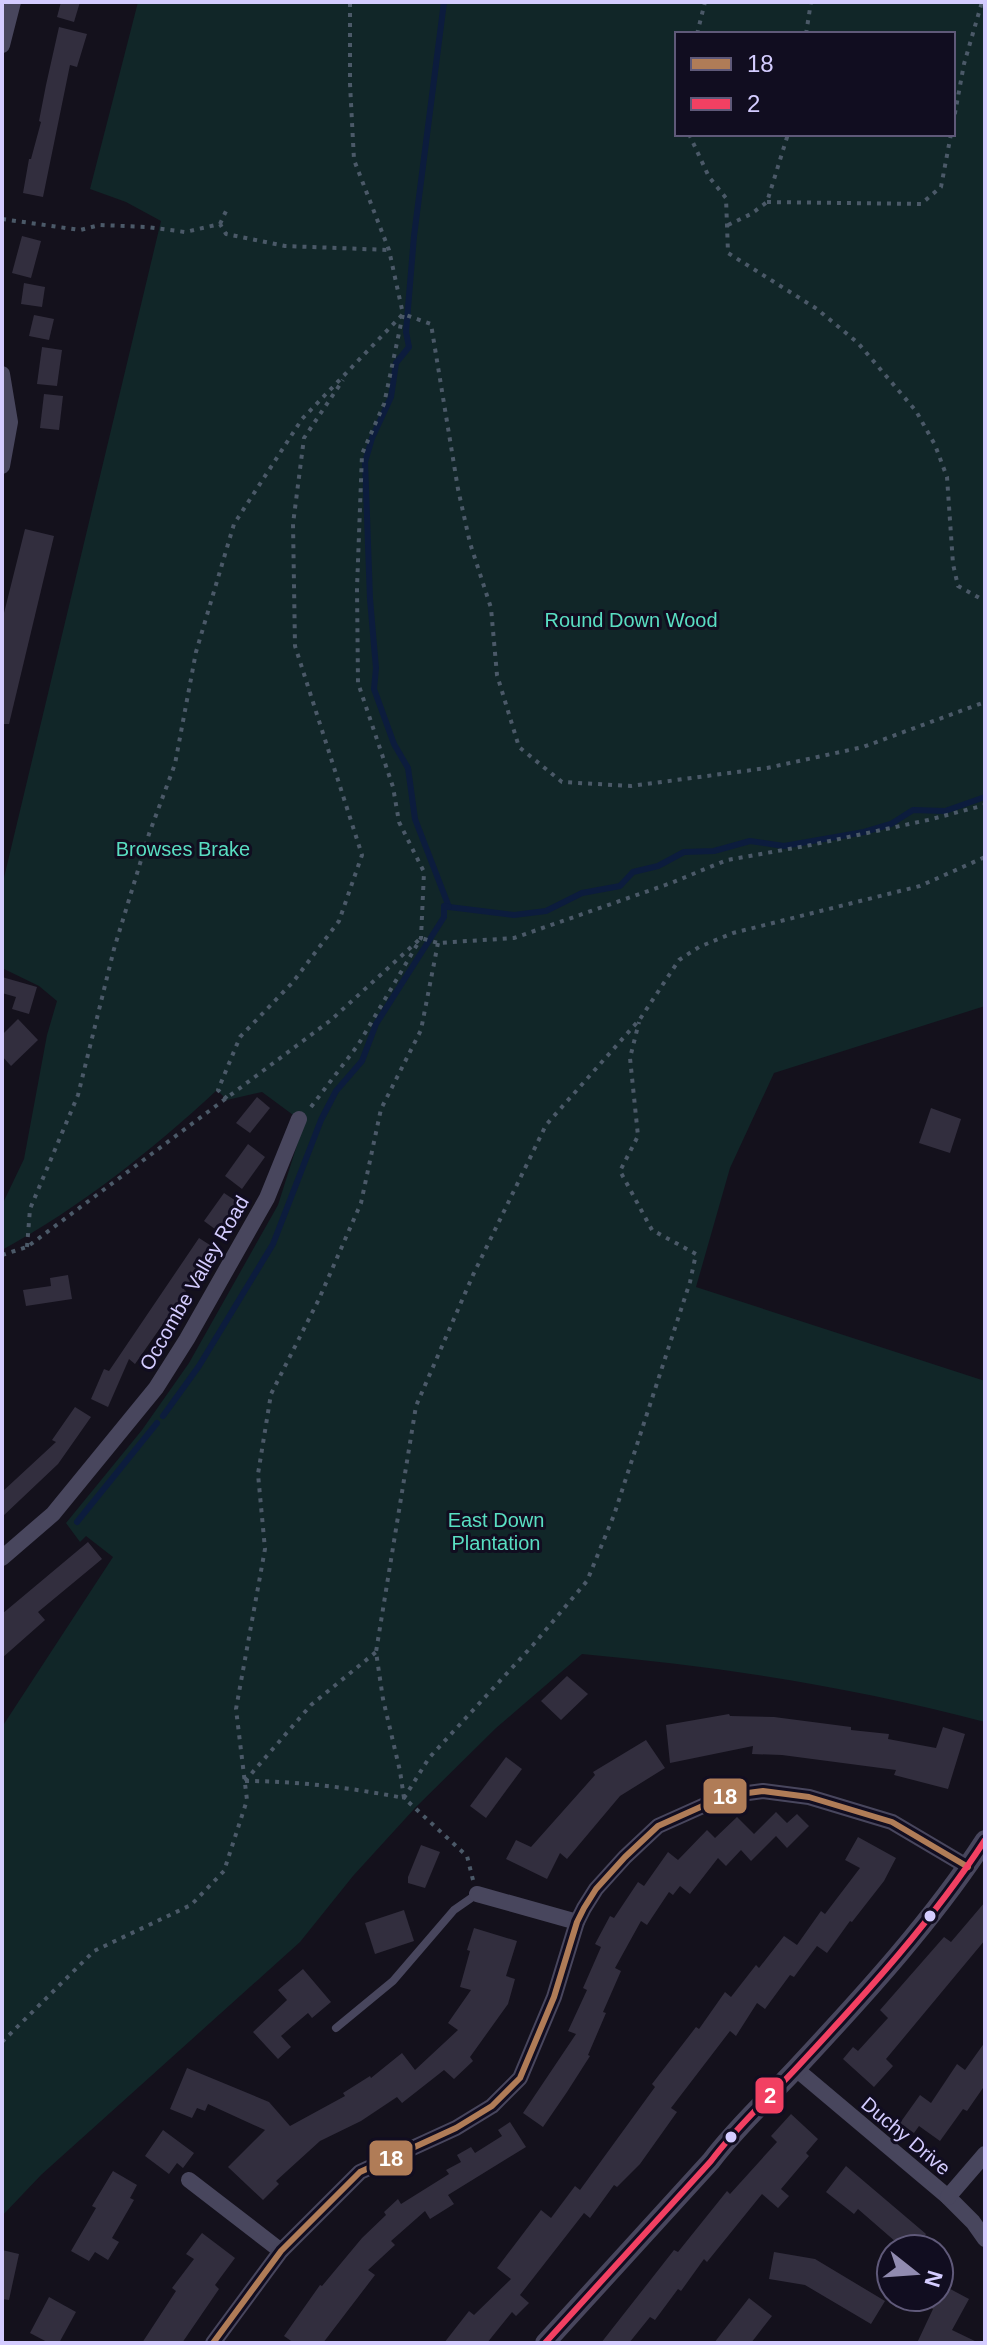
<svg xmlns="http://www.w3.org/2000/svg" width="987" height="2345" font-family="Arial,sans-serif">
  <rect width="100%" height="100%" fill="#14111c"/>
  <!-- green -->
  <path fill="#112628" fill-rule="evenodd" d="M138 2H985V1006L774 1073 730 1168 696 1287 985 1381V1722C854 1687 717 1666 582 1654L496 1728 415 1808 353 1876 300 1942 41 2175 2 2216V1727L113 1557 86 1536 80 1542 66 1523 142 1430 189 1363 278 1205 304 1123 262 1092 227 1100 217 1090C151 1151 81 1207 2 1250V1205L24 1159 47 1035 57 1001 39 986 2 968V886L161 221 126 202 90 189ZM677 34H953V134H677Z"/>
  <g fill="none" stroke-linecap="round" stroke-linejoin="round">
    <!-- stream -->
    <g stroke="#0c1c3d" stroke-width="6">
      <path d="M444 2 414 236 406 332 409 347 396 363 391 397 372 438 365 462 370 599 376 668 374 689 394 744 408 768 415 819 449 907"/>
      <path d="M449 907 514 915 546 911 582 893 620 886 633 872 658 866 684 852 714 851 750 841 784 846 864 832 891 824 913 810 945 811 985 797"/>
      <path d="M163 1416 199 1366 273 1244 321 1120 336 1091 362 1061 376 1024 444 917V906L449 907"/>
      <path d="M77 1522 157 1423"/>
    </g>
  </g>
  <!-- building -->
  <g fill="#322e3e">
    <path d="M61 2H80L74 22 57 17Z"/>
    <path d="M59 27 87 34 77 67 70 65 43 197 23 193 29 159H31L41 122 39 121 46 85Z"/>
    <path d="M22 236 41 241 31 278 12 273Z"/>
    <path d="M24 283 45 287 42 307 21 304Z"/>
    <path d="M34 315 54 319 49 340 29 336Z"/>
    <path d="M42 347 62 350 57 386 37 384Z"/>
    <path d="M44 394 63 396 59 430 40 428Z"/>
    <path d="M25 529 54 536 9 724H2V621Z"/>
    <path d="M2 977 37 987 29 1014 12 1009 16 997 2 993Z"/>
    <path d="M18 1019 38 1040 11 1066 2 1056V1035Z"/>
    <path d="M257 1097 270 1108 250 1133 236 1123Z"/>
    <path d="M931 1108 961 1119 950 1153 919 1143Z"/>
    <path d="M248 1144 265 1157 242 1189 225 1176Z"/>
    <path d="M224 1193 239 1203 219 1232 204 1221Z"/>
    <path d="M199 1238 213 1247 184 1290 186 1291 135 1364 129 1359 108 1407 91 1399 104 1369 109 1371Z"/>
    <path d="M68 1275 72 1299 26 1306 23 1290 51 1286 50 1278Z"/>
    <path d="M75 1407 91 1417 58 1464 2 1517V1492L56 1442 52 1440Z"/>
    <path d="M88 1542 102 1559 38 1612 45 1620 2 1658V1614Z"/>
    <path d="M567 1676 588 1694 561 1720 541 1701Z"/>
    <path d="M729 1714 730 1716 774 1717 851 1727V1730L889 1734 888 1739 936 1748 943 1727 965 1734 948 1789 894 1775 896 1770 782 1755 752 1754 753 1746 670 1763 666 1725Z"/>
    <path d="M646 1740 665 1768 620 1796 567 1859 560 1853 547 1879 506 1859 516 1840 531 1847 595 1775 593 1772Z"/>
    <path d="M506 1757 522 1769 486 1818 470 1806Z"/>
    <path d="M776 1812 787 1823 797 1814 809 1826 787 1848 776 1836 751 1861 741 1850 726 1866 718 1858 690 1894 680 1886 673 1895 669 1892 647 1925 641 1921 615 1968 621 1971 603 2012 606 2013 588 2055 590 2056 567 2092 543 2127 523 2113 576 2034 568 2031 587 1990 583 1988 601 1947 595 1944 610 1916 614 1918 638 1882 644 1886 668 1852 678 1860 707 1830 715 1838 737 1817 754 1834Z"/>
    <path d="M858 1837 896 1858 884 1881 852 1922 850 1921 827 1953 817 1946 794 1977 790 1975 765 2009 757 2003 736 2036 730 2031 671 2108 677 2112 640 2164 617 2187 614 2185 590 2218 584 2213 520 2295 529 2303 516 2316 512 2312 487 2343H444L469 2311 474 2315 511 2279 497 2268 541 2210 551 2218 575 2186 580 2190 655 2087 652 2084 696 2027 699 2029 725 1992 731 1997 756 1965 759 1968 784 1936 797 1945 821 1911 825 1914 860 1868 845 1860Z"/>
    <path d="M421 1845 440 1852 425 1888 408 1883V1877Z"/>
    <path d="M985 1902V1940L886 2059 893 2066 874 2087 843 2059 853 2047 858 2051 888 2018 880 2010 944 1937 951 1942Z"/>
    <path d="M404 1910 414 1941 375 1954 365 1923Z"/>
    <path d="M474 1928 517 1941 506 1976 515 1979 508 2004 470 2057 473 2061 454 2079 444 2070 402 2103 397 2097 361 2121 320 2141 276 2181 279 2184 263 2200 228 2167 265 2130 208 2104 205 2111 197 2108 192 2118 170 2109 187 2068 269 2102 290 2126 345 2096 343 2093 370 2076 371 2078 402 2053 415 2070 458 2030 448 2023 471 1990 460 1987 470 1951 467 1950Z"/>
    <path d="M303 1969 331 2002 312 2018 308 2013 281 2036 291 2047 278 2059 253 2032 287 2000 278 1990Z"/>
    <path d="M985 2042V2085L967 2111 963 2109 940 2141 919 2126 914 2133 900 2123 920 2095 931 2103 957 2064 965 2070Z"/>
    <path d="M791 2114 818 2139 806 2153 809 2156 781 2189 789 2196 778 2208 762 2194 707 2262 704 2259 681 2291 678 2289 655 2320 650 2317 629 2343H601L674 2250 678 2252 727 2191 730 2194 777 2142 771 2136Z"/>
    <path d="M510 2122 526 2147 448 2195 454 2204 430 2219 425 2211 391 2241 395 2245 368 2270 375 2275 323 2343H294L284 2336 320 2285 322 2286 362 2238 386 2215 384 2212 398 2199 401 2204 449 2174 446 2170 461 2162 457 2155 471 2147 475 2153 502 2136 498 2130Z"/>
    <path d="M163 2130 194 2153 183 2168 177 2163 169 2174 145 2156Z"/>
    <path d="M846 2166 926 2234 917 2249H904L858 2209 854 2214 826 2192Z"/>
    <path d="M113 2171 137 2185 130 2198 134 2200 112 2238 119 2242 108 2260 95 2252 89 2261 71 2251 96 2208 92 2206Z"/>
    <path d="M202 2233 235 2258 215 2285 219 2289 182 2343H142L176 2291 172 2288 194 2259 186 2254Z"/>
    <path d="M2 2250 19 2254 9 2300 2 2299Z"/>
    <path d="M774 2252 815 2259 885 2301 871 2324 805 2285 769 2279Z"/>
    <path d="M939 2283 969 2299 952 2330 979 2343H917L933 2309 911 2297H939Z"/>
    <path d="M49 2297 76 2312 59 2343H49L30 2333Z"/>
    <path d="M749 2298 772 2316 751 2343H714Z"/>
  </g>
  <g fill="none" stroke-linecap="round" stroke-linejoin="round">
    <!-- path -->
    <g stroke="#4b5968" stroke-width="4" stroke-dasharray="4 6" stroke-linecap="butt">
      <path d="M697 34 705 2"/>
      <path d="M806 34 811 2"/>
      <path d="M953 124 964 64 982 2"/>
      <path d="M689 134 709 177 726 198 728 253 817 309 858 343 916 411 935 445 947 477 953 564 958 586 985 601"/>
      <path d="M767 202 921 204 941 187 951 134"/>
      <path d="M2 219 80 230 100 225 147 227 185 232 220 224 226 234 285 246 389 250"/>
      <path d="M220 224 226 211"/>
      <path d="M728 225 751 214 767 202 788 134"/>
      <path d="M227 1099 218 1090 240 1037 293 982 339 921 362 855 295 646 293 524 304 438 343 380"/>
      <path d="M311 1107 358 1045 421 938 424 872 399 822 393 787 358 683 357 588 362 454 384 404 403 314 389 250 354 160 350 84V2"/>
      <path d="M27 1247 30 1209 78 1095 114 949 149 834 175 764 196 652 234 524 302 419 403 314 431 324 458 489 470 543 491 608 497 675 519 747 562 782 631 786 767 768 863 747 985 702"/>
      <path d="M2 1255 27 1247 331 1020 421 938 438 943 514 938 671 883 727 860 811 845 928 820 985 805"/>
      <path d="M245 1781C300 1781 351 1788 404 1798L400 1771 383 1699 376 1652 416 1406 473 1275 546 1125 640 1019 679 960 699 947 733 933 920 886 985 857"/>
      <path d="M245 1781 311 1705 376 1652"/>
      <path d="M473 1880 467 1856 404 1798 429 1758 533 1645 587 1581 614 1515 690 1282 696 1254 652 1230 620 1171 638 1136 630 1058 639 1022"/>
      <path d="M2 2042 94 1951 191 1905 224 1871 247 1800 236 1709 265 1549 258 1474 271 1394 319 1299 361 1203 381 1109 421 1030 438 943"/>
    </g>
    <!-- service -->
    <path stroke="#48465d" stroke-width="8" d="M336 2028 393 1981 454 1910 477 1894"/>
    <!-- minor -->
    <g stroke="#48465d" stroke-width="16">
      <path d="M2 45 13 2"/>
      <path d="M2 374 10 422 2 466"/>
      <path d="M2 1558 53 1514 156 1388 187 1339 267 1198 299 1119"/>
      <path d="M477 1894 577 1922"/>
      <path d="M796 2069 948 2197 973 2222 985 2239"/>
      <path d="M189 2180 281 2251"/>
      <path d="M948 2197 985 2154"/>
      <path d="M213 2343 281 2251 360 2172 456 2128 492 2106 520 2078 554 1997 577 1922 584 1908 596 1889 625 1857 658 1826 725 1796 763 1791 809 1797 892 1822 968 1867"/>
    </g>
    <!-- tertiary -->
    <path stroke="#48465d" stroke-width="20" d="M545 2343 711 2161C738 2125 772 2095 802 2062 867 1992 933 1920 985 1840"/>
    <defs>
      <path id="bus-1" d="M213 2343 281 2251 360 2172 456 2128 492 2106 520 2078 554 1997 577 1922 584 1908 596 1889 625 1857 658 1826 725 1796 763 1791 809 1797 892 1822 968 1867"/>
      <path id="bus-2" d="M545 2343 711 2161C738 2125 772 2095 802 2062 867 1992 933 1920 985 1840"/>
    </defs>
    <!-- bus-1 casing -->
    <use href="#bus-1" stroke="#110d20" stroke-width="12"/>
    <!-- bus-2 casing -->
    <use href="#bus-2" stroke="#110d20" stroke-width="12"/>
    <!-- bus-1 -->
    <use href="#bus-1" stroke="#b07c57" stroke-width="6"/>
    <!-- bus-2 -->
    <use href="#bus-2" stroke="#f24062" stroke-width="6"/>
  </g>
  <!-- markers -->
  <g fill="#d4ccff" stroke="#110d20" stroke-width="3">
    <circle cx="930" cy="1916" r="7"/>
    <circle cx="731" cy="2137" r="7"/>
  </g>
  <g text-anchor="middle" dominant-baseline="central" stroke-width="6" stroke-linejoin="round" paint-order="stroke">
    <!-- park labels -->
    <g font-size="20" fill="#59dec2" stroke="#110d20">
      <text x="631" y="620">Round Down Wood</text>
      <text x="183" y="849">Browses Brake</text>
      <text x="496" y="1520">East Down<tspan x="496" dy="23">Plantation</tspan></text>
    </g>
    <!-- street labels -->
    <g font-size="20" fill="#d4ccff" stroke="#110d20">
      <text transform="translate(194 1283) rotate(-60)">Occombe Valley Road</text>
      <text transform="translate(906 2136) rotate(40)">Duchy Drive</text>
    </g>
  </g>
  <g stroke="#110d20" stroke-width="3">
    <rect x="702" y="1777" width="46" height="38" rx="8" fill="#b07c57"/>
    <rect x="754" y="2076" width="31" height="39" rx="8" fill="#f24062"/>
    <rect x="368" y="2139" width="46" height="38" rx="8" fill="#b07c57"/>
  </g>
  <g font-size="22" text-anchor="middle" font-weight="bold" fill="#fff">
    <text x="725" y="1804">18</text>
    <text x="770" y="2103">2</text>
    <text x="391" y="2166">18</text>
  </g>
  <!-- border -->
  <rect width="987" height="2345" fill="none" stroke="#d4ccff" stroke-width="8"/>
  <!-- legend -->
  <rect x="675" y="32" width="280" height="104" fill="#110d20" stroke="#5f5979" stroke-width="2"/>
  <rect x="691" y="58" width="40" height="12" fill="#b07c57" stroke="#5f5979" stroke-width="2"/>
  <text x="747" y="72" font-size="24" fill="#d4ccff">18</text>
  <rect x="691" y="98" width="40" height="12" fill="#f24062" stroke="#5f5979" stroke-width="2"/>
  <text x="747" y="112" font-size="24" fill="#d4ccff">2</text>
  <!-- north arrow -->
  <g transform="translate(915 2273) rotate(107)"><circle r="38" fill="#110d20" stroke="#5f5979" stroke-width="2"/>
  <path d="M0-6L14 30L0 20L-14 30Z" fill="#918bb0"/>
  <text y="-12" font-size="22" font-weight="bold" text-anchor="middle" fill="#d4ccff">N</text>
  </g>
</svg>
